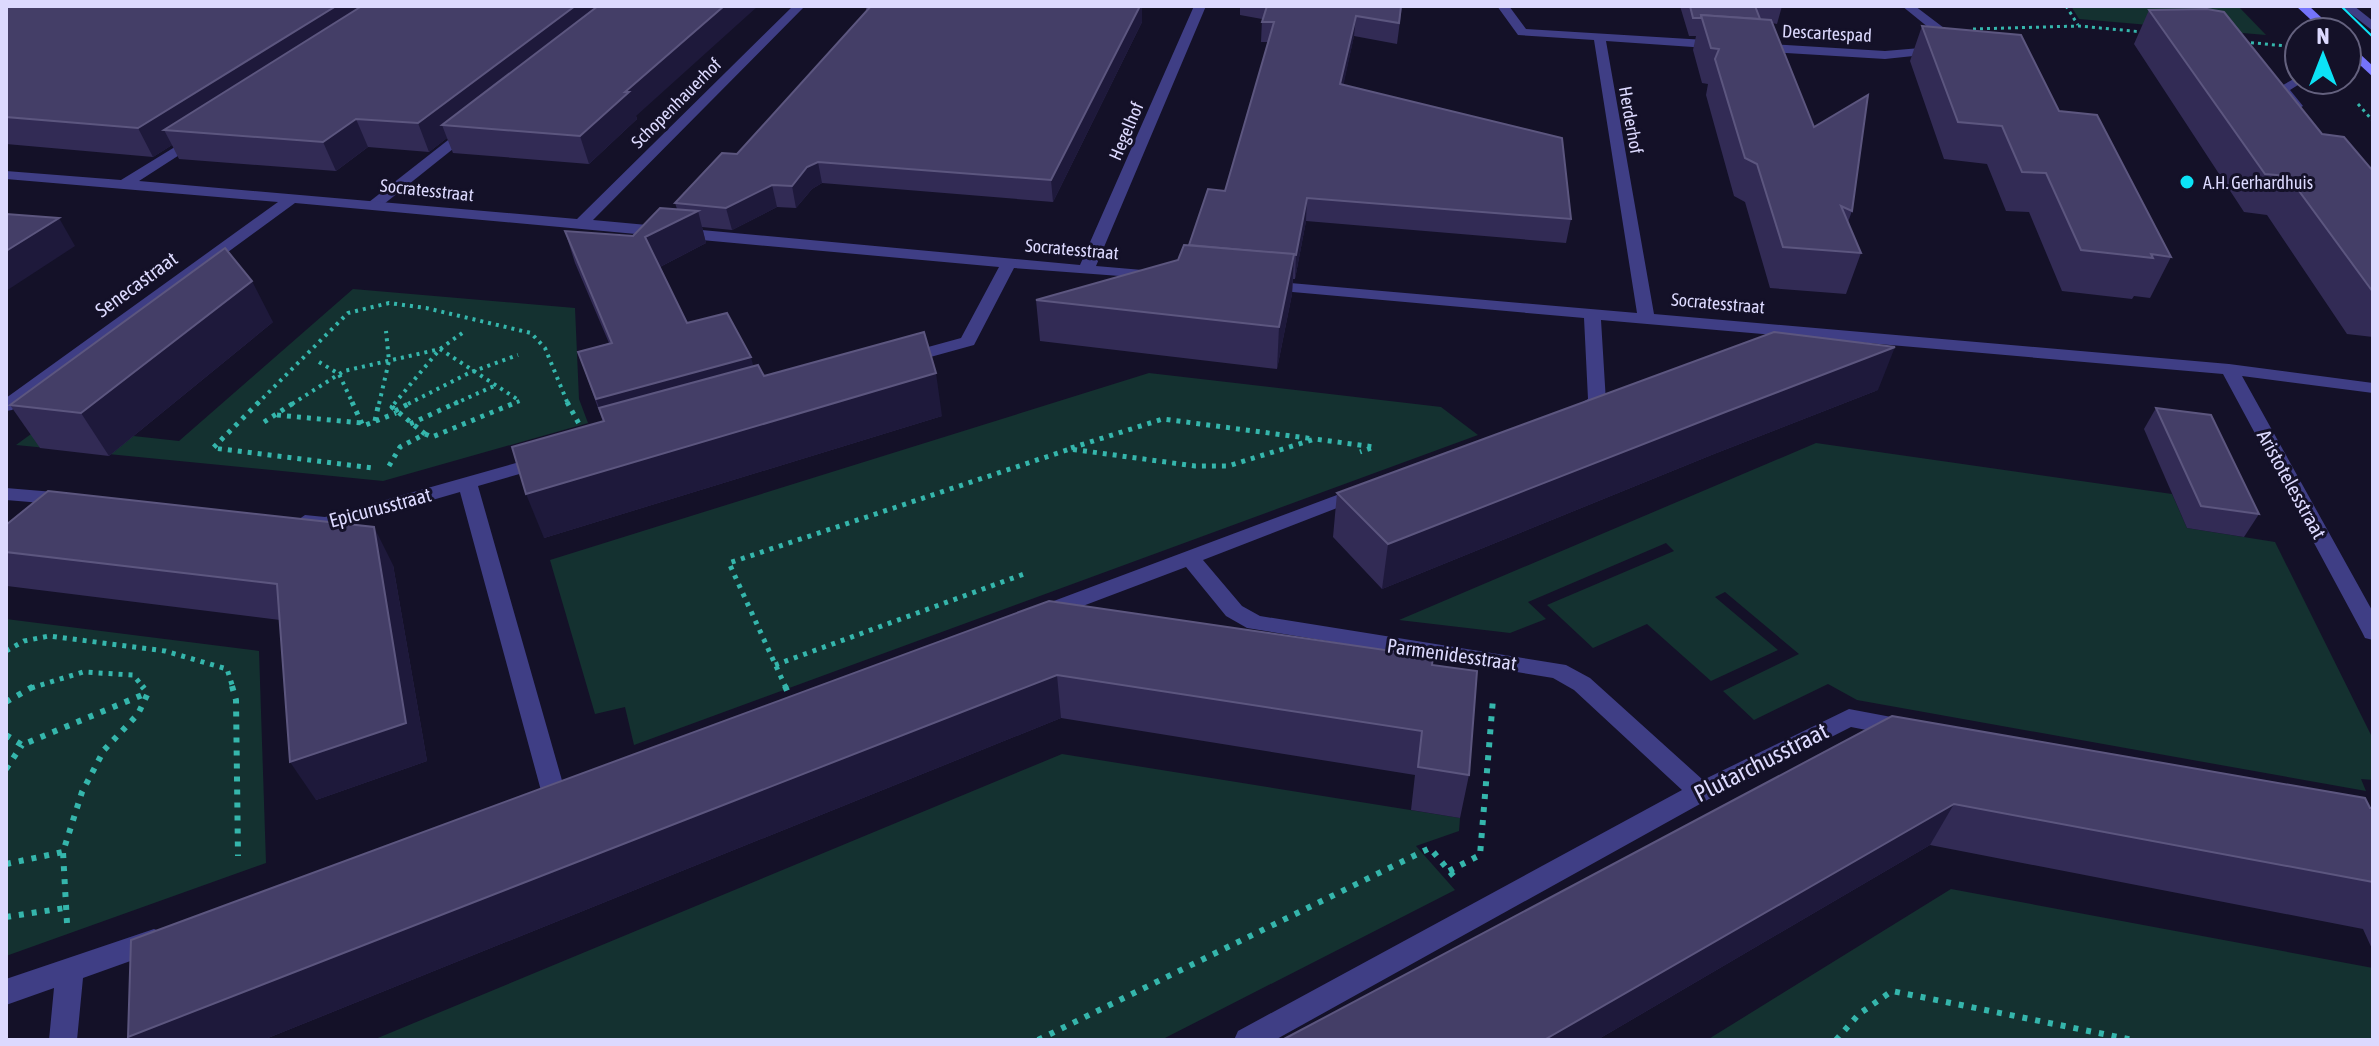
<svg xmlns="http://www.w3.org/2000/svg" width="2379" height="1046" font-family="'Asap Condensed',sans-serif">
  <rect width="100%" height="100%" fill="#141128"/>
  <!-- green -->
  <g fill="#143130">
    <path d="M2071 6H2238L2266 35 2079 19Z"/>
    <path d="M353 289 575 308 579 399 588 423 383 481 16 445 42 426 179 441Z"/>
    <path d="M1149 373 1441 407 1478 435 634 745 625 707 595 714 550 560Z"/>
    <path d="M1816 443 2172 494 2187 528 2275 542 2373 739V780L2361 779 2366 791 1857 700 1828 684 1754 720 1723 691 1799 654 1725 592 1715 597 1778 650 1711 681 1647 624 1593 648 1547 605 1674 551 1666 543 1528 602 1546 619 1510 633 1399 620Z"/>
    <path d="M6 619 259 651 266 863 6 956Z"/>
    <path d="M1062 754 1460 818 1459 831 1416 846 1455 890 1161 1040H373Z"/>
    <path d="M1951 889 2373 968V1040H1707Z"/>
  </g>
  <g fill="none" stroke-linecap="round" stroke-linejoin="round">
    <!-- path-far3 -->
    <g stroke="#35b6ac" stroke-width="3" stroke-dasharray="3 4" stroke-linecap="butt">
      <path d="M2066 6 2078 25"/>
      <path d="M1973 29 2079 26 2143 32"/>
      <path d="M2244 42 2286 46"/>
      <path d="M2358 104 2373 121"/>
    </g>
    <!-- path-far2 -->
    <g stroke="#35b6ac" stroke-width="4" stroke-dasharray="3 5" stroke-linecap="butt">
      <path d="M319 362 339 374 353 404"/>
      <path d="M257 404 348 313 389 303 426 308 531 333 545 348 568 404"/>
      <path d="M292 404 344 371 440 349 520 401 512 404"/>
      <path d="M379 404 389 361 386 331"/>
      <path d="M394 404 440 349 465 331"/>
      <path d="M408 404 471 372 518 355"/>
      <path d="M454 404 494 386"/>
    </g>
    <!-- path-far1 -->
    <g stroke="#35b6ac" stroke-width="5" stroke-dasharray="4 6" stroke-linecap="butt">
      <path d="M259 402 213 448 373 468"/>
      <path d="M352 402 363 426 396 413"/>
      <path d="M567 402 584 433"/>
      <path d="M395 411 412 402"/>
      <path d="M277 415 362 423"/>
      <path d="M375 421 379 402"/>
      <path d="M264 422 295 402"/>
      <path d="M410 424 458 402"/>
      <path d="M425 434 432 437 517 402"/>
      <path d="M1071 448 1163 419 1314 439"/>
      <path d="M389 466 400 447 425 434 392 407 396 402"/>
      <path d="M6 651 24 641 49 636 165 651 227 669 233 688"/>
      <path d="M775 665 1024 574"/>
      <path d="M31 688 83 672 133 675 144 688"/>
      <path d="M786 688 729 563 1070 449 1195 466H1228L1315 439 1374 447 1360 452"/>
    </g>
    <!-- path -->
    <g stroke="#35b6ac" stroke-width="6" stroke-dasharray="5 8" stroke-linecap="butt">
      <path d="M232 686 236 700 238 856"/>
      <path d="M785 686 791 700"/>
      <path d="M6 702 34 686"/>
      <path d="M6 735 22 745 147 693"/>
      <path d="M6 769 22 745"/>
      <path d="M6 864 63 852"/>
      <path d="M1449 871 1480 855 1493 699"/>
      <path d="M6 917 65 908"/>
      <path d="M67 923 63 852 82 792 104 750 138 714 148 693 142 686"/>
      <path d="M1038 1040 1430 848 1455 878"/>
      <path d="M1836 1040 1859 1014 1892 991 2133 1040"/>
    </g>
    <!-- lane -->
    <g fill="#3f3e85" fill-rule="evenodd">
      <path d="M2341 6H2354L2373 21V31Z"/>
      <path d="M2299 76V80H2306L2290 90 2303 106 2296 110 2291 109 2276 89Z"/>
      <path d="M466 126 478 129 379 208H369V202Z"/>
    </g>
    <!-- street -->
    <g fill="#3f3e85" fill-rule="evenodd">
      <path d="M793 6H805L593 220 1080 265 1194 6H1206L1096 266 1154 271 1162 276 1160 279 1014 268 974 345 905 364 899 363 896 359 899 355 961 338 999 267 295 203 12 410 6 411V398L278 202 6 179V171L121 180 196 134 201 135V141L139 181 577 219Z"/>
      <path d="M1497 6H1509L1526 29 1722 41 1728 45 1722 49 1606 41 1654 314 2229 364 2373 383V393L2242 376 2373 612V640L2365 638 2362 632 2223 374 1601 320 1606 402 1578 415 1569 410 1588 399 1584 318 1260 289 1258 286 1266 281 1637 313 1594 40 1518 35Z"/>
      <path d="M1902 6H1915L1944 28 1942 53 1885 59 1754 51 1748 47 1754 43 1885 51 1932 47 1934 32Z"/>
      <path d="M544 455 551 457 553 461 551 465 478 486 567 798 564 805 555 808 546 805 543 798 460 492 325 531 298 527 295 522 305 515 325 517Z"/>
      <path d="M1361 486 1368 488 1371 492 1368 496 1203 560 1242 606 1260 616 1566 665 1590 678 1703 780 1849 709 1902 719 1910 722 1914 728 1910 734 1902 737 1851 727 1709 799 1275 1040H1234L1238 1031 1682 790 1574 690 1553 678 1247 628 1226 616 1186 567 1051 618H1035L1032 613 1035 608Z"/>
      <path d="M6 488 66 493 76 499 66 505 6 500Z"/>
      <path d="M154 929 164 933 167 941 164 949 83 978 77 1040H49L54 988 6 1005V979Z"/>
    </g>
    <!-- secondary -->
    <g fill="#7574fa" fill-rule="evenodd">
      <path d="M2296 6H2309L2337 32H2324Z"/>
      <path d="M2347 42 2373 66V77L2347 53Z"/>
    </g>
    <!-- tram -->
    <path stroke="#0ce3f6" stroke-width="2" d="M2341 6 2373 37"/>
  </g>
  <!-- wall -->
  <g fill="#322b55">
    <path d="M6 6 636 116 637 119 589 164 453 153 447 138 429 152 368 147 336 171 179 159 172 145 153 157 6 144Z"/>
    <path d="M866 6H1140L1142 22 1053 202 822 183 812 189 796 208 777 207 732 230 702 227 706 243 660 267 687 323 753 366 764 376 942 416 544 538 603 422 578 352 609 343 575 263 565 231 633 236 677 209 675 203 737 154 866 11Z"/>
    <path d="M1240 6H1402L1397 44 1354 36 1343 85 1571 219 1566 243 1306 221 1295 279H1293L1292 294 1277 369 1040 341 1036 300 1178 260 1225 191 1268 42H1261L1262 19 1240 15Z"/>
    <path d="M1680 6H1782L1777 24 1772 23 1814 127 1852 211 1848 222 1861 253 1846 294 1770 288 1745 202 1734 196 1706 95 1708 84 1702 83 1693 50 1696 36H1689Z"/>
    <path d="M2149 10 2373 171V337L2347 334 2267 215 2244 212 2134 44Z"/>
    <path d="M1922 26 2059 111 2171 257 2150 298 2134 296 2132 299 2062 291 2029 212 2006 211 1987 164 1944 159 1910 61Z"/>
    <path d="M273 322 109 456 40 448 10 405Z"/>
    <path d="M1878 390 1714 454 1382 589 1333 537 1337 493Z"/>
    <path d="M2156 408 2259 514 2244 537 2187 528 2144 429Z"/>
    <path d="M6 525 393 565 427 761 316 800 280 620 7 586 6 585Z"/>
    <path d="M1049 601 1432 665 1469 775 1460 818 1411 810 1415 775 1061 718 263 1040H131L128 1037Z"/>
    <path d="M1892 716 2373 808V951L2363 929 1930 845 1597 1040H1284Z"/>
  </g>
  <!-- shaded-wall -->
  <g fill="#1e193b">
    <path d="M336 6H385L164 130 172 145 153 157 138 128Z"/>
    <path d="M575 6H615L442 125 447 138 429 152 418 123Z"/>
    <path d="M724 6H758L636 116 637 119 589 164 580 136 625 92Z"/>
    <path d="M1140 6H1142V22L1053 202 1051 180Z"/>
    <path d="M1356 16 1354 36 1339 106 1340 84Z"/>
    <path d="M356 119 368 147 336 171 323 142Z"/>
    <path d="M818 162 822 183 812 189 796 208 792 186 807 167Z"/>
    <path d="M772 185 777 207 732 230 726 208Z"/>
    <path d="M1307 198 1306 221 1295 279 1296 255Z"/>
    <path d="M698 211 706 243 654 270 645 237Z"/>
    <path d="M59 218 75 246 6 291V251Z"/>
    <path d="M1294 254 1292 294 1277 369 1279 327Z"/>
    <path d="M252 281 273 322 109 456 81 413Z"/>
    <path d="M1895 347 1878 390 1714 454 1382 589 1388 544 1728 411Z"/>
    <path d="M751 357 760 392 608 434 596 399Z"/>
    <path d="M936 373 942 416 544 538 526 494Z"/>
    <path d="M374 527 393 565 427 761 316 800 290 762Z"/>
    <path d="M1057 675 1061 718 263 1040H131L128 1037Z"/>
    <path d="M1954 804 1930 845 1597 1040H1544Z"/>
  </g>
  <!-- building -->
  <g fill="#443e67" stroke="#5c567f" stroke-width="2">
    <path d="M6 6H336L138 128 6 117Z"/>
    <path d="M362 6H575L418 123 356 119 323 142 164 130Z"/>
    <path d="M598 6H724L625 92H629L580 136 442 125Z"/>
    <path d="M871 6H1140L1051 180 818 162 807 167 792 186 772 185 726 208 675 203 722 153 737 154Z"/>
    <path d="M1267 6H1401L1399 23 1356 16 1340 84 1562 138 1571 219 1307 198 1296 255 1189 245 1208 189 1225 191 1274 22H1262Z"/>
    <path d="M1690 6H1755L1760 19 1701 15V18H1693Z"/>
    <path d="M2207 9 2224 12 2322 134 2344 137 2373 171V292L2288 176 2265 174 2149 10Z"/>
    <path d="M1701 15 1771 20 1814 127 1868 95 1852 211 1841 206 1861 253 1783 247 1757 164 1745 158 1715 59 1719 49 1711 48Z"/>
    <path d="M1922 26 2021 35 2059 111 2097 115 2171 257 2151 254 2153 258 2081 250 2046 173 2022 172 2002 126 1958 122Z"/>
    <path d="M660 208 698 211 645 237 687 323 727 313 751 357 596 399 578 352 612 343 565 231 633 236Z"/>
    <path d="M6 214 59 218 6 251Z"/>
    <path d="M1184 245 1294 254 1279 327 1036 300 1178 260Z"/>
    <path d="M225 248 252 281 81 413 10 405Z"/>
    <path d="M924 332 936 373 526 494 512 447 604 421 599 408 758 365 764 376Z"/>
    <path d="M1774 332 1895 347 1728 411 1388 544 1337 493Z"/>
    <path d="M2156 408 2211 415 2259 514 2201 506Z"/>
    <path d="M48 491 374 527 406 723 290 762 277 584 6 552V525Z"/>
    <path d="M1049 601 1433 657 1432 665 1477 671 1469 775 1418 767 1422 731 1057 675 128 1037 131 940Z"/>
    <path d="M1892 716 2365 798 2370 808H2373V882L1954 804 1544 1040 1284 1039Z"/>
  </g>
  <!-- markers -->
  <circle fill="#0ce3f6" stroke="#141128" stroke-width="3" cx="2187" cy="182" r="8"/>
  <g text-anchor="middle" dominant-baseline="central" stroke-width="6" stroke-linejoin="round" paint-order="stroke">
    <!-- far-street labels -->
    <g font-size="18" fill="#dcd9fe" stroke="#141128">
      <text transform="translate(1827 33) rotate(3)">Descartespad</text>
      <text transform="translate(676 103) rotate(-45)">Schopenhauerhof</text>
      <text transform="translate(1631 120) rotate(80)">Herderhof</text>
      <text transform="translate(1126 131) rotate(-67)">Hegelhof</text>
      <text transform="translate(427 190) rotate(6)">Socratesstraat</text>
      <text transform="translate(1072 249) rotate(5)">Socratesstraat</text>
      <text transform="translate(1718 303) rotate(5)">Socratesstraat</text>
    </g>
    <!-- far-poi labels -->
    <g font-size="18" fill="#dcd9fe" stroke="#141128" text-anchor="start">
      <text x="2203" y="182">A.H. Gerhardhuis</text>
    </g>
    <!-- street labels -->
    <g font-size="20" fill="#dcd9fe" stroke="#141128">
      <text transform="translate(136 284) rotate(-36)">Senecastraat</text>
      <text transform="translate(2292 484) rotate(61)">Aristotelesstraat</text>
      <text transform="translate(380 507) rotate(-15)">Epicurusstraat</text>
      <text transform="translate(1452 654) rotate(8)">Parmenidesstraat</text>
    </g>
    <!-- near-street labels -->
    <g font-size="24" fill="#dcd9fe" stroke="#141128">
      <text transform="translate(1761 762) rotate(-27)">Plutarchusstraat</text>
    </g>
  </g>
  <!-- border -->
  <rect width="2379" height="1046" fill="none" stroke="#dcd9fe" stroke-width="16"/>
  <!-- north arrow -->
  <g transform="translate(2323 56)"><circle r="38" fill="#141128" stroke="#64617e" stroke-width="2"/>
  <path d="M0-6L14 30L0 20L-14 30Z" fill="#0ce3f6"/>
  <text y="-12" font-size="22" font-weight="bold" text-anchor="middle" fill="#dcd9fe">N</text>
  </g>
</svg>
